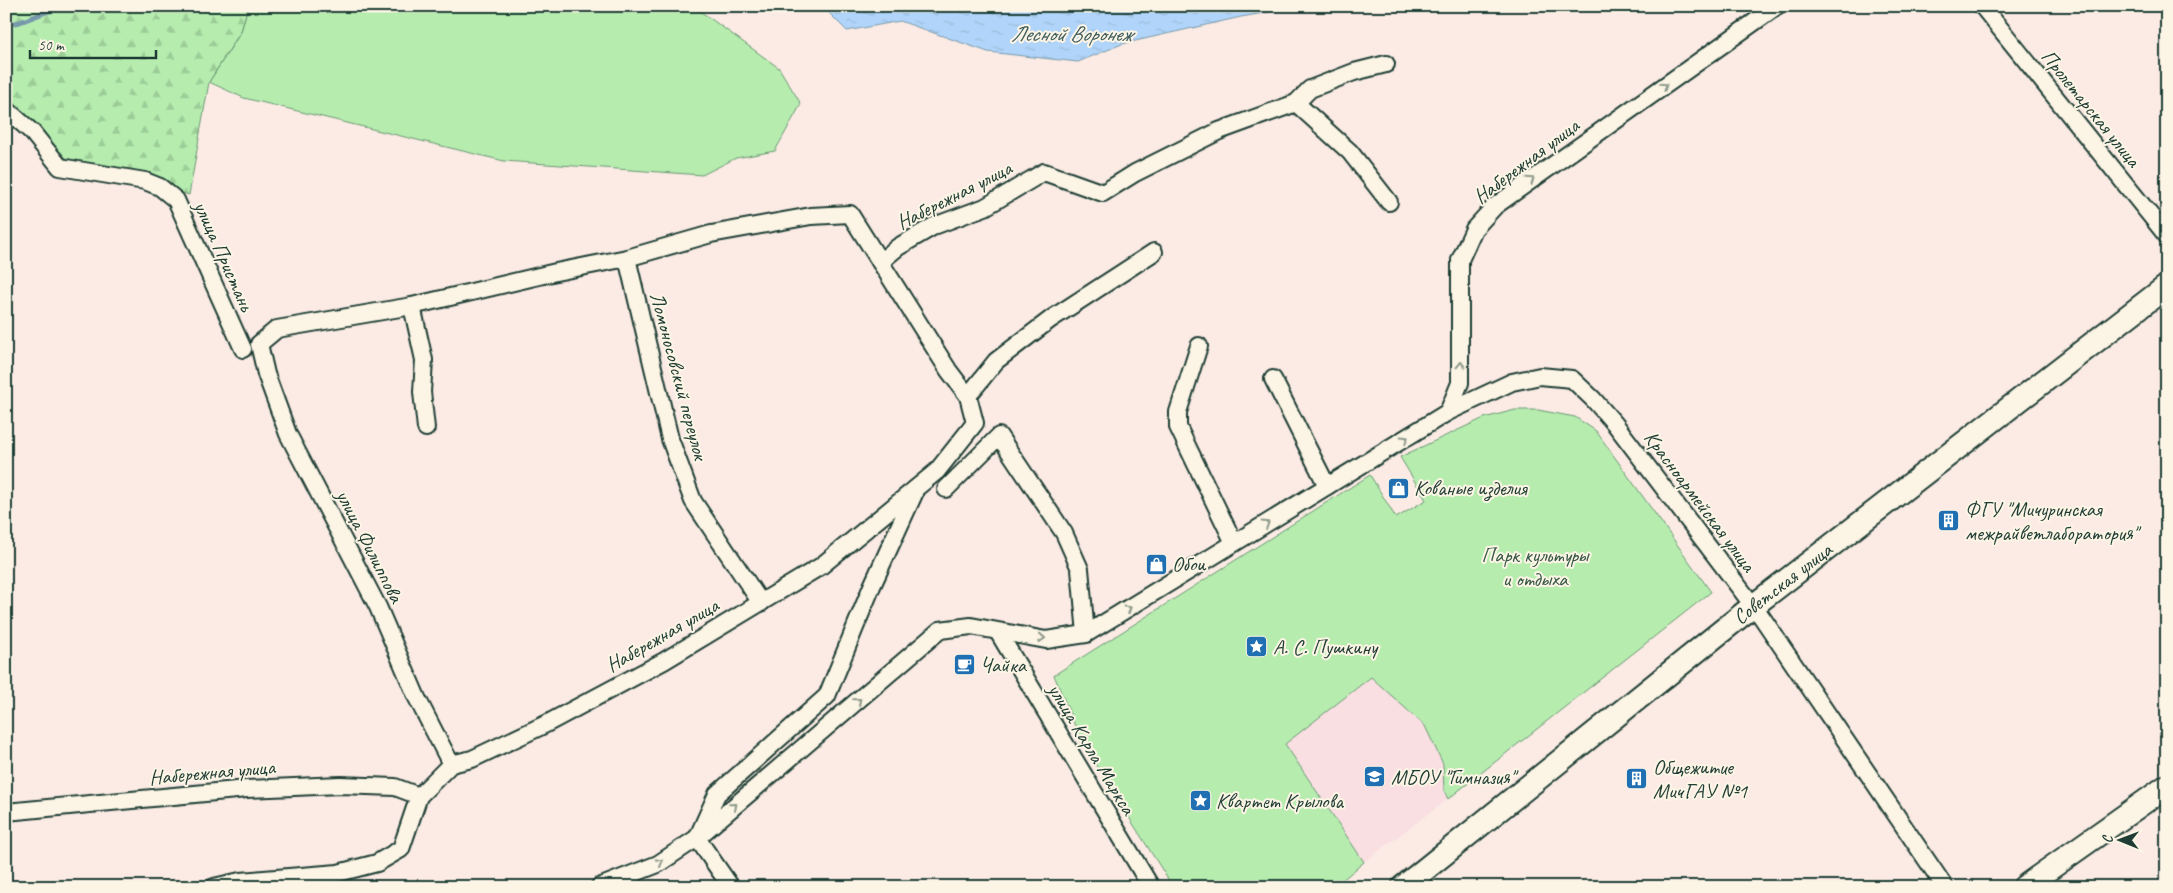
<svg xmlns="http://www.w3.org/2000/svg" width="2173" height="893" font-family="Caveat,sans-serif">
  <defs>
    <pattern id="forest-firs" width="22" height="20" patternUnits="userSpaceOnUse" patternTransform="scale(1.25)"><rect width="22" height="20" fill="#b6edaf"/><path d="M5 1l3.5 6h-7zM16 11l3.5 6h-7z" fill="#9ccc97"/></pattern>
    <pattern id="water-ripples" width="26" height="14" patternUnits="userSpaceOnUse" patternTransform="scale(1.25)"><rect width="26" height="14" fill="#b1d5fa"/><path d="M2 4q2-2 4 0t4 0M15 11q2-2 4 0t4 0" fill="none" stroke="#98b8d7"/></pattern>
  </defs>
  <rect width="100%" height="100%" fill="#fbebe4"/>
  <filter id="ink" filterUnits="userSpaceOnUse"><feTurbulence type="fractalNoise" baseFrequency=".02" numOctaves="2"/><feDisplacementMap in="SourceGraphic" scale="10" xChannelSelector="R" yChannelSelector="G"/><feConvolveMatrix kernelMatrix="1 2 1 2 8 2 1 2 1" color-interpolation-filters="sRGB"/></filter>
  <g filter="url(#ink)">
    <!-- built -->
    <path fill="#f9dee2" d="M1371 677 1425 726 1443 764 1444 790 1448 799 1364 862 1285 744Z"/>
    <!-- green -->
    <g fill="#b6edaf" stroke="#6a9572">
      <path d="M248 6H693L779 68 801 104 775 151 736 158 702 175 504 161 244 98 209 82 241 32Z"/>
      <path d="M1515 410H1538L1575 417 1596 431 1711 592 1448 799 1444 790 1443 764 1425 726 1371 677 1285 744 1364 862 1334 887H1173L1082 743 1054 675 1370 475 1396 518 1426 500 1400 457 1484 418Z"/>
    </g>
    <!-- forest -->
    <path fill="url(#forest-firs)" stroke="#6a9572" d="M6 6H248L241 31 209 82 189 195 66 158 6 95Z"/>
    <!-- water -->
    <path fill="url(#water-ripples)" stroke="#7798ab" d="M822 6H1305L1241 17 1122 44 1078 62 988 52 900 21 847 31Z"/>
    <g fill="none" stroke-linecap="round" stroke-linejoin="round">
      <!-- stream -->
      <path stroke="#7798ab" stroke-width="5" d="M6 25 20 22 62 6"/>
      <defs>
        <g id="street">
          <path d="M1982 6 2167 236"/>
          <path d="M1296 103 1350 152 1389 202"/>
          <path d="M6 109 32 132 60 167 145 181 160 187 176 200 243 349"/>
          <path d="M627 258 670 439 693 501 761 603"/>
          <path d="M880 262 898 247 934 226 985 207 1044 172 1103 193 1135 173 1219 131 1296 103 1310 89 1354 72 1386 64"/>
          <path d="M412 306 424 360 422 392 426 428"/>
          <path d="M1199 346 1178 412V427L1234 543"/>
          <path d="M1273 379 1327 486"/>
          <path d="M968 396 996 361 1051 319 1154 252"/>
          <path d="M1448 412 1460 383V260L1474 229 1495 206 1777 6"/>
          <path d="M946 489 999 436 1064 533 1080 569 1086 634"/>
          <path d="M998 632 1151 887"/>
          <path d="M6 812 247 789 340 785 395 787 419 796"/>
          <path d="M699 834 717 794 827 696 872 586 914 494"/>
          <path d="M697 838 731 887"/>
          <path d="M214 887 240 881 338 873 377 863 401 849 419 796 451 764 472 759 546 724 664 661 821 566 937 471 975 423 968 396 949 371 850 214 811 216 711 234 627 258 556 272 412 306 277 329 259 344 266 374 288 434 378 607 417 698 451 764"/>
          <path d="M599 887 658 864 697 838 940 630 971 626 1046 640 1086 634 1448 412 1512 382 1540 376 1572 379 1593 399 1615 424 1761 616 1945 887"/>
        </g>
        <g id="secondary">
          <path id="s1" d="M1403 887 1753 606 2167 286"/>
          <path d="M2024 887 2167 786"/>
        </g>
      </defs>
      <!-- street casing -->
      <use href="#street" stroke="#1f3d34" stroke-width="20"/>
      <!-- secondary casing -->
      <use href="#secondary" stroke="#1f3d34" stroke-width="26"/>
      <!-- street -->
      <use href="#street" stroke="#fcf5e5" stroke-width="16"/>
      <!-- secondary -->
      <use href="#secondary" stroke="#fcf5e5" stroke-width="22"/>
    </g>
    <!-- one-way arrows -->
    <defs><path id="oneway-chevron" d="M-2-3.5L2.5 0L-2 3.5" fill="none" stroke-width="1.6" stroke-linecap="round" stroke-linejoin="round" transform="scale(1.25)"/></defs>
    <g stroke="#8e998c">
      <use href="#oneway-chevron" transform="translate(1664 86) rotate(-35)"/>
      <use href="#oneway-chevron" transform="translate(1531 180) rotate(-35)"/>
      <use href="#oneway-chevron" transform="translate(1461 365) rotate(-89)"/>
      <use href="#oneway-chevron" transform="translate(1405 439) rotate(-32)"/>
      <use href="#oneway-chevron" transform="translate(1266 524) rotate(-32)"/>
      <use href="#oneway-chevron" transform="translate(1128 609) rotate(-32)"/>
      <use href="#oneway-chevron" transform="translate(1042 638) rotate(4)"/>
      <use href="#oneway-chevron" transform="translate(858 701) rotate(-41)"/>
      <use href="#oneway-chevron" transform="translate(734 806) rotate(-41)"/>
      <use href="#oneway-chevron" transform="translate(660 862) rotate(-30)"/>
    </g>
  </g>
  <!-- icons -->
  <defs>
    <symbol id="shop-square" viewBox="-11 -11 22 22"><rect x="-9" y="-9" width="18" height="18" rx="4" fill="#1f6fb2" stroke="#fcf5e5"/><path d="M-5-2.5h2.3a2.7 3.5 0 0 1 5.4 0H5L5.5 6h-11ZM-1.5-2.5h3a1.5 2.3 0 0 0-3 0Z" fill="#fff"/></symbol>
    <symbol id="building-square" viewBox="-11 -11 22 22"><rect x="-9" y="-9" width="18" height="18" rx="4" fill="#1f6fb2" stroke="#fcf5e5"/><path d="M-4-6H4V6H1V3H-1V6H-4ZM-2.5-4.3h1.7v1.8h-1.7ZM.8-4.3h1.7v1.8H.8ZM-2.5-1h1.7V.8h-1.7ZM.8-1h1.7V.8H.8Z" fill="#fff"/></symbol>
    <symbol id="sight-square" viewBox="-11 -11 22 22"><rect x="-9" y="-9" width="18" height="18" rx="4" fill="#1f6fb2" stroke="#fcf5e5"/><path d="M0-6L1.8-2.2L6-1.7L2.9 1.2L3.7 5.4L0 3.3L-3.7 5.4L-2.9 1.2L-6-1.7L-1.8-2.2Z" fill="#fff"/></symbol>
    <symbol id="cafe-square" viewBox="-11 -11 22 22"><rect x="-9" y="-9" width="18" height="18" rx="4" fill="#1f6fb2" stroke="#fcf5e5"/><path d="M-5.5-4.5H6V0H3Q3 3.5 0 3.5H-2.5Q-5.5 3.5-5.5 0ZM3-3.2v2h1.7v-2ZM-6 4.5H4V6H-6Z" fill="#fff"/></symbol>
    <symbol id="school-square" viewBox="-11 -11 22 22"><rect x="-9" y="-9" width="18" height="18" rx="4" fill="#1f6fb2" stroke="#fcf5e5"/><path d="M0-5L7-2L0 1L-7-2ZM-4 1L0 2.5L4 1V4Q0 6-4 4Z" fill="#fff"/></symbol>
  </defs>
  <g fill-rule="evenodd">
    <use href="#shop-square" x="1386" y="476" width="25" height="25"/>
    <use href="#building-square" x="1936" y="508" width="25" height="25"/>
    <use href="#shop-square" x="1144" y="552" width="25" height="25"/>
    <use href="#sight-square" x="1244" y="634" width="25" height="25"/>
    <use href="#cafe-square" x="952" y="652" width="25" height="25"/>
    <use href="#school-square" x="1362" y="764" width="25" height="25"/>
    <use href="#building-square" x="1624" y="766" width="25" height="25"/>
    <use href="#sight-square" x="1188" y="788" width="25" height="25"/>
  </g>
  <g text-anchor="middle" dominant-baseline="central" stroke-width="4" stroke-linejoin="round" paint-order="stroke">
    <!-- street labels -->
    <g font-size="21" fill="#1f3d34" stroke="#fcf5e5">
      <text transform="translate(2091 108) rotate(51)">Пролетарская улица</text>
      <text transform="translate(1526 161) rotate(-37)">Набережная улица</text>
      <text transform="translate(954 195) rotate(-27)">Набережная улица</text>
      <text transform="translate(224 256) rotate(66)">улица Пристань</text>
      <text transform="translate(679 376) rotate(75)">Ломоносовский переулок</text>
      <text transform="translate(1700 501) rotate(53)">Красноармейская улица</text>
      <text transform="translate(370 546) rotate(63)">улица Филиппова</text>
      <text stroke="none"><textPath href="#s1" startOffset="486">Советская улица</textPath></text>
      <text transform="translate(662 635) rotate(-30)">Набережная улица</text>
      <text transform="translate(1092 749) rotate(59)">улица Карла Маркса</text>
      <text transform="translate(212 772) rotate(-5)">Набережная улица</text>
    </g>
    <!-- poi labels -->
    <g font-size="21" fill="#1f3d34" stroke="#fcf5e5" text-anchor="start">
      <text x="1414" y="488">Кованые изделия</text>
      <text x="1965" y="509">ФГУ "Мичуринская<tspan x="1965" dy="24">межрайветлаборатория"</tspan></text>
      <text x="1172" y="564">Обои</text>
      <text x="1273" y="647">А. С. Пушкину</text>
      <text x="980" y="665">Чайка</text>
      <text x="1653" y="767">Общежитие<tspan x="1653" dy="24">МичГАУ №1</tspan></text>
      <text x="1391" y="777">МБОУ "Гимназия"</text>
      <text x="1216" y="801">Квартет Крылова</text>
    </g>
    <!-- park labels -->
    <g font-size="21" fill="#365746" stroke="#fcf5e5">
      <text x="1535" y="555">Парк культуры<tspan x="1535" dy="24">и отдыха</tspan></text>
    </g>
    <!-- water labels -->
    <g font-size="22" font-style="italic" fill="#3c5b5c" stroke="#fcf5e5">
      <text x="1071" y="34">Лесной Воронеж</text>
    </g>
  </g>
  <!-- margin -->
  <rect width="2173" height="893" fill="none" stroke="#fcf5e5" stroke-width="25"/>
  <rect x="12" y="12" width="2148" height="868" fill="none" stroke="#1f3d34" stroke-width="2" filter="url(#ink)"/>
  <!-- north arrow -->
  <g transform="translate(2120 840) rotate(271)" stroke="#fcf5e5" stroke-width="4" paint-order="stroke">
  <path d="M0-4L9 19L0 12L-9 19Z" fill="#1f3d34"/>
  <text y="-8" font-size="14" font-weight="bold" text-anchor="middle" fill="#1f3d34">С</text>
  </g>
  <!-- scale -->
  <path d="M30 50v8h126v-8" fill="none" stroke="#1f3d34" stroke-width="2.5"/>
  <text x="38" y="50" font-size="15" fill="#1f3d34" stroke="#fcf5e5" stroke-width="4" paint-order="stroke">50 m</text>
</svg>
